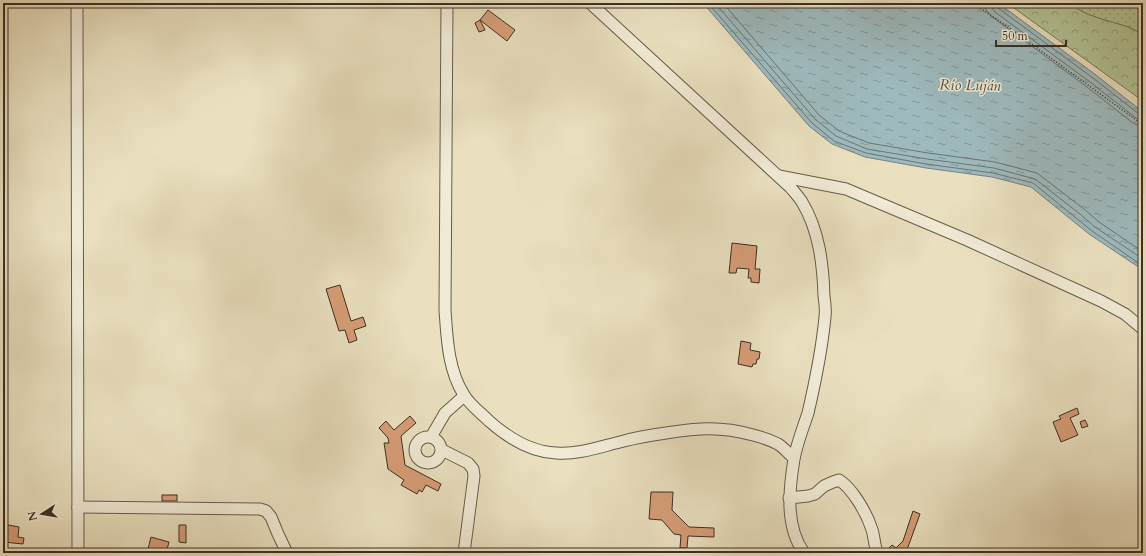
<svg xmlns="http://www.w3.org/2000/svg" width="1146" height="556" font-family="Cardo,serif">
  <defs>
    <pattern id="grass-dots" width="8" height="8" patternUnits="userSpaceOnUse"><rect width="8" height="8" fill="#b4c395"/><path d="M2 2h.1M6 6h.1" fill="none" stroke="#949f79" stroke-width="1.8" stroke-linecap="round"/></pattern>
    <pattern id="forest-crowns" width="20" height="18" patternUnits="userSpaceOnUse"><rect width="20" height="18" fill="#b4c395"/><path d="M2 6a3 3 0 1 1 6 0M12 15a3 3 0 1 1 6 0" fill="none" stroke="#949f79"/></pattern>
    <pattern id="water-ripples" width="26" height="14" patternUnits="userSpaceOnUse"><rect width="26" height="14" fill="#9ebabe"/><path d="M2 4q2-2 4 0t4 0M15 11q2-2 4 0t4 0" fill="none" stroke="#82989a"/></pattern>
  </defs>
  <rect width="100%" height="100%" fill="#eae0c0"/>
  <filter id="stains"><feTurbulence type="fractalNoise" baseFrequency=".005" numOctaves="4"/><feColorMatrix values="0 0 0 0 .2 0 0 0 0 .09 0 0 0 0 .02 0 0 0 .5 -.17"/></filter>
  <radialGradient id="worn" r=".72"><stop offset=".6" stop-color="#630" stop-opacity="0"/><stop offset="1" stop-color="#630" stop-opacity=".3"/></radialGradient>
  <!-- grass -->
  <path fill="url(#grass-dots)" stroke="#787a5c" d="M1071 3H1143V34C1138 32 1133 29 1128 27 1114 22 1079 15 1071 3Z"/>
  <!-- forest -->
  <path fill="url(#forest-crowns)" stroke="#787a5c" d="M1007 3H1071C1079 15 1114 22 1128 27 1133 29 1138 32 1143 34V101Z"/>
  <!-- water -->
  <path fill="url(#water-ripples)" stroke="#768380" d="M703 3H998L1096 75 1143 112V270L1089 234 1031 187 992 177 926 168 865 157 832 144 809 126Z"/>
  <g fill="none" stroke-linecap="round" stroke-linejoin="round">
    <!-- shore -->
    <g stroke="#6c7571" stroke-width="1">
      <path d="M708 3 812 123 834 141 866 153 926 164 993 173 1033 183 1092 231 1143 266"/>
      <path d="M715 3 815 119 836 136 867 149 927 159 994 168 1035 179 1080 214 1095 227 1143 259"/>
      <path d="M723 3 819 115 839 131 869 143 928 153 995 162 1037 173 1084 209 1099 222 1143 252"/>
      <path d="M985 3 986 10 991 16 1087 87 1133 123 1137 125 1143 126"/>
      <path d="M991 3 992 8 995 12 1090 82 1136 118 1143 120"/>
      <path d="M996 3 998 8 1093 78 1139 114 1143 115"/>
    </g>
  </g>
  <!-- building -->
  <g fill="#d69d76" stroke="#3b3024">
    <path d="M3 3H6L5 11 3 10Z"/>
    <path d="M488 10 515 30 507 41 480 20Z"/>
    <path d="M480 20 485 30 479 32 475 23Z"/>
    <path d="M732 243 757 246 755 269H760L759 283 751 282V278H748L749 269 737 268 736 273H729Z"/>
    <path d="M340 285 351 321 363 317 366 326 354 330 357 340 349 343 345 330 339 331 326 289Z"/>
    <path d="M741 341 751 343 750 350 760 352 759 359H757L756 364H753L752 367 738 364Z"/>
    <path d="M1077 408 1079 414 1070 418 1078 435 1061 442 1053 422 1061 419 1059 416Z"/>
    <path d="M410 416 416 423 401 436 405 465 441 484 438 491 426 485 422 492 419 490 417 494 401 485 404 480 388 469 384 443H389L388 438 379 428 386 421 394 430Z"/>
    <path d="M1085 420 1088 426 1082 428 1080 422Z"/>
    <path d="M651 492H673L672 510 689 527 714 528V537L688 536 687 548H680L681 535 674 534 662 520 649 519Z"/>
    <rect x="162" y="495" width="15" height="6"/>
    <path d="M913 511 920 514 908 547 903 553H884L892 545 896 548 903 541Z"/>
    <path d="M3 524 19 527 18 537 24 538 23 544 3 542Z"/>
    <path d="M179 525H186V543L179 542Z"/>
    <path d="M151 537 169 542 166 553H147Z"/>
  </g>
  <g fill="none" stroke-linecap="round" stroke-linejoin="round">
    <defs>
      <g id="minor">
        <path d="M77 3 78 553"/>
        <path d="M447 3 445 310C447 338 448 370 464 395 470 405 481 413 489 421 507 437 531 452 556 453 579 455 602 446 624 441 638 437 652 435 666 433 698 428 721 426 753 435 761 437 770 440 778 444 784 448 789 454 794 458"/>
        <path d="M590 3 791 188C795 193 799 197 802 202 819 230 823 264 824 296 825 303 826 310 825 317 822 348 815 383 808 413 803 428 797 443 794 459 789 490 785 526 804 553"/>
        <path d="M779 176 846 189 967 240 1101 301 1125 314 1143 329"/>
        <circle cx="428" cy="450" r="13"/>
        <path d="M431 437 445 413 464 396"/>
        <path d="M442 450 468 463 473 469 474 476 464 553"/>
        <path d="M789 498 808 496 815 494 824 486 833 482 839 480C852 488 866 512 871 527 874 534 874 542 876 549"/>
        <path d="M78 507 260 509 266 511 271 517 278 534 287 553"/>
      </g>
    </defs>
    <!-- minor casing -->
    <use href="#minor" stroke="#675c4b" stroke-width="13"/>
    <!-- path -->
    <path stroke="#3b3024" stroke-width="1.5" stroke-dasharray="1 2" stroke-linecap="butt" d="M973 3 1015 32 1143 125"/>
    <!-- minor -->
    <use href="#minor" stroke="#f1ebd6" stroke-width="11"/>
  </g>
  <g text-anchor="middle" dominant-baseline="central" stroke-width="3" stroke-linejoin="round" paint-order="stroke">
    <!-- water labels -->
    <g font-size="15" font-style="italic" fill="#54524a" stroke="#f1ebd6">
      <text transform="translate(970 85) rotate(1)">Río Luján</text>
    </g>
  </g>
  <!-- margin -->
  <rect width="1146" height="556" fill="none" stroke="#eae0c0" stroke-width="16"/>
  <rect x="4" y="4" width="1138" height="548" fill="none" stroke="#3b3024" stroke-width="2"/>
  <rect x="8" y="8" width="1130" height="540" fill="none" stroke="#3b3024"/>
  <!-- north arrow -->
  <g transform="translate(42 514) rotate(258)" stroke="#f1ebd6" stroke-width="3" paint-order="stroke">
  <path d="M0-3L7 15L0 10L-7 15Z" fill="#3b3024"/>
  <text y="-6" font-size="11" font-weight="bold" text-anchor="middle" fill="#3b3024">N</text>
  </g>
  <!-- scale -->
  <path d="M996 40v6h70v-6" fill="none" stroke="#3b3024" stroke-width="2"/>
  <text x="1002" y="40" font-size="12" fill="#3b3024" stroke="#f1ebd6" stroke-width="3" paint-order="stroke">50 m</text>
  <rect width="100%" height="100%" filter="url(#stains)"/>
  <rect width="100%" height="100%" fill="url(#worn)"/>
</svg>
